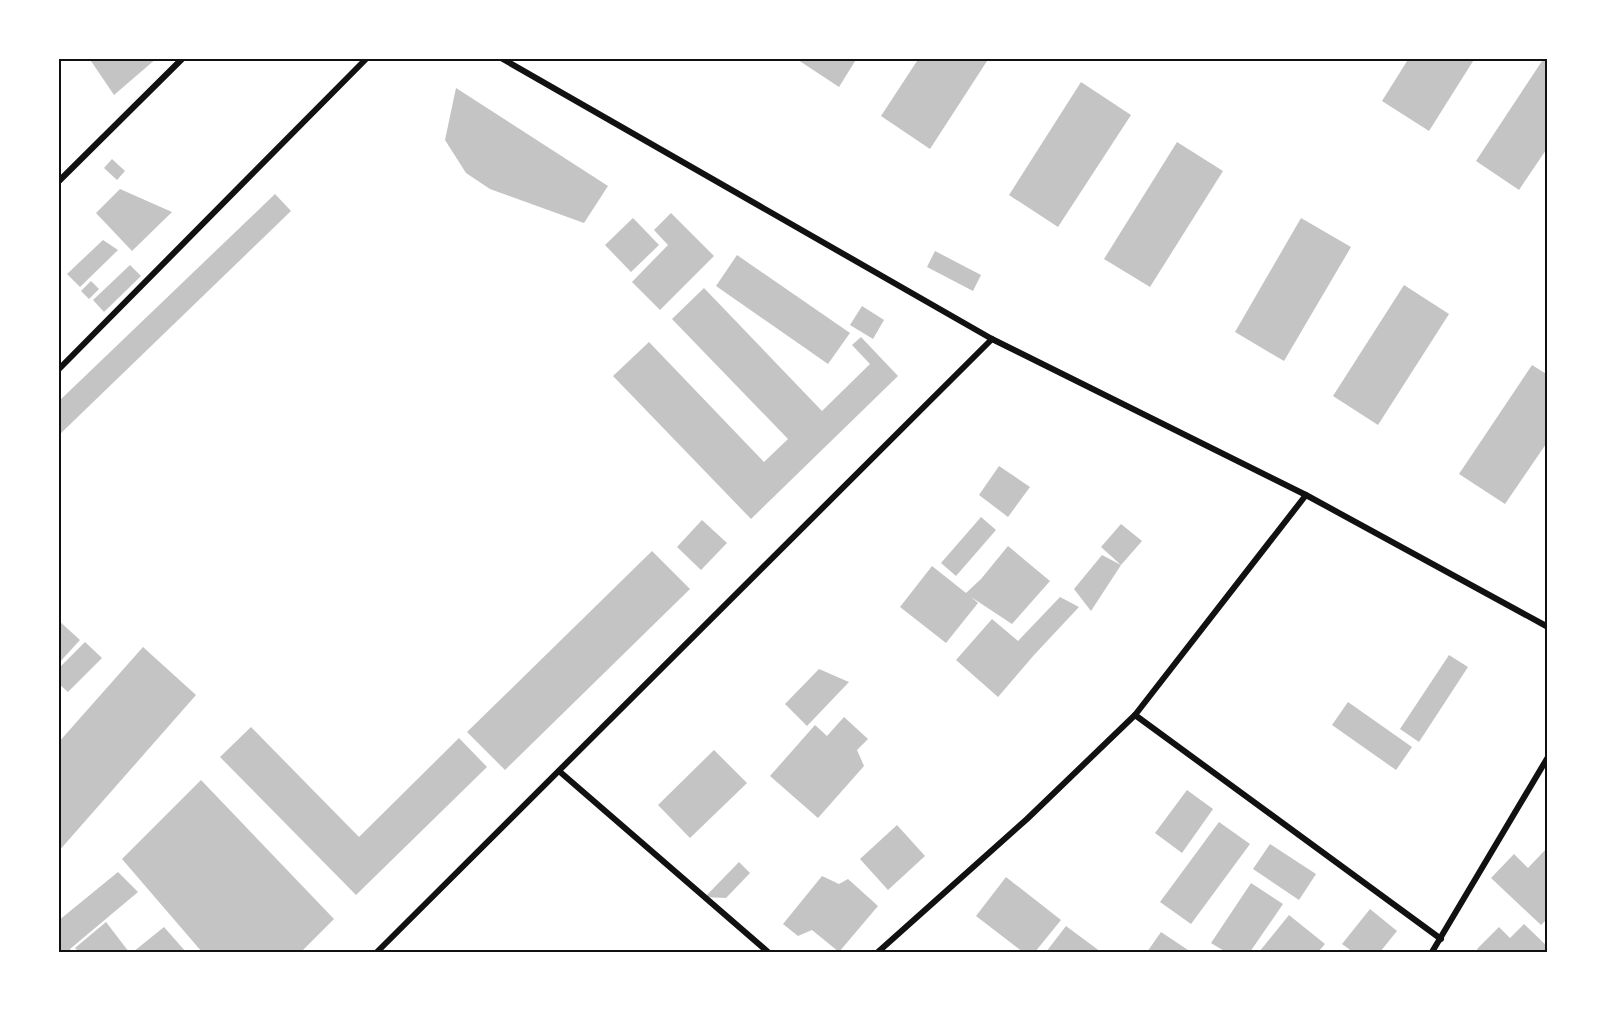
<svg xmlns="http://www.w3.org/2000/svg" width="1606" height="1011" font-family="Roboto,sans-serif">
  <rect width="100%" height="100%" fill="#fff"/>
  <!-- building -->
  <g fill="#c4c4c4">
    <path d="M89 58H157L114 95Z"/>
    <path d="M795 58H857L839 87Z"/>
    <path d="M919 58H989L930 149 881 116Z"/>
    <path d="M1409 58H1475L1429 131 1382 101Z"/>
    <path d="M1544 58H1548V147L1519 190 1476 161Z"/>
    <path d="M1081 82 1131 115 1058 227 1009 195Z"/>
    <path d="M456 88 608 186 584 223 490 189 466 173 445 140Z"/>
    <path d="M1177 142 1223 171 1150 287 1104 259Z"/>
    <path d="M112 159 125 171 117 180 104 168Z"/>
    <path d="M120 189 172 212 132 251 96 213Z"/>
    <path d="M275 194 291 211 58 436V402Z"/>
    <path d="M671 213 714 256 660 310 632 282 668 245 654 230Z"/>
    <path d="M633 218 659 245 631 272 605 245Z"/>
    <path d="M1301 218 1351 247 1284 361 1235 332Z"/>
    <path d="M103 240 118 250 80 287 67 274Z"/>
    <path d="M935 251 981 275 973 291 927 267Z"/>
    <path d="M737 255 850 333 828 364 716 286Z"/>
    <path d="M130 265 141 276 104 312 93 300Z"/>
    <path d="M91 281 99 289 89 299 81 291Z"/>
    <path d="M1404 285 1449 314 1378 425 1333 396Z"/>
    <path d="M704 288 822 411 870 364 852 345 861 337 898 376 751 519 613 376 649 342 764 462 788 439 672 319Z"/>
    <path d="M862 306 884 320 873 339 850 325Z"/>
    <path d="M1532 365 1548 375V441L1505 504 1459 474Z"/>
    <path d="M999 466 1030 487 1008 517 979 495Z"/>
    <path d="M981 517 996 530 956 576 941 563Z"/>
    <path d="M702 520 727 543 701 570 677 547Z"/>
    <path d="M1121 524 1142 541 1121 565 1101 547Z"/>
    <path d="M1008 546 1050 581 1012 624 971 597 978 603 946 643 900 607 932 566 966 593 981 579Z"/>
    <path d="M652 551 690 589 505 770 467 732Z"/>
    <path d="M1102 555 1121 565 1091 611 1074 589Z"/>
    <path d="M1060 597 1079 607 1034 655 998 697 956 660 992 619 1018 641Z"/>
    <path d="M58 620 80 640 58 664Z"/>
    <path d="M85 642 102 658 68 692 58 683V669Z"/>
    <path d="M143 647 196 695 58 852V743Z"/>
    <path d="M1449 655 1468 667 1419 742 1400 729Z"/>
    <path d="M819 669 849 682 807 726 785 704Z"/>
    <path d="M1348 702 1412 747 1396 770 1332 725Z"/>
    <path d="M844 717 868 739 857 750 864 766 818 818 770 776 815 725 827 736Z"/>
    <path d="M251 727 359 837 459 738 487 767 356 895 220 757Z"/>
    <path d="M714 750 747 783 690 838 658 805Z"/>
    <path d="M201 780 334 919 301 952H202L122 859Z"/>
    <path d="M1187 790 1213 809 1182 853 1155 833Z"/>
    <path d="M1219 822 1250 844 1191 924 1160 902Z"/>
    <path d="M897 825 925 856 888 890 860 859Z"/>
    <path d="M1270 844 1316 874 1299 900 1253 869Z"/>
    <path d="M1546 849 1548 851V885L1545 888 1548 891V918L1541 925 1491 878 1514 854 1528 868Z"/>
    <path d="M739 862 750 873 726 898 705 897Z"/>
    <path d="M118 872 138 892 70 949 72 952H58V921Z"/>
    <path d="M822 876 839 884 848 879 878 906 839 952 812 930 798 936 783 924Z"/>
    <path d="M1006 877 1061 920 1035 952H1023L976 916Z"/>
    <path d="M1251 883 1283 904 1250 952H1226L1211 943Z"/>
    <path d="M1370 909 1397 931 1380 952H1353L1342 944Z"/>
    <path d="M1289 915 1325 944 1318 952H1259Z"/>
    <path d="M106 922 129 952H79L75 948Z"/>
    <path d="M1524 924 1548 947V952H1480L1477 949 1499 927 1510 938Z"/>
    <path d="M1066 926 1101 952H1046Z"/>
    <path d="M164 927 186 952H133Z"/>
    <path d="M1161 932 1191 952H1147Z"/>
  </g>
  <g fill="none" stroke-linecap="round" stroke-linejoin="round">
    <!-- minor -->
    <g stroke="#111" stroke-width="6">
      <path d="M501 58 992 339 1306 495 1548 627"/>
      <path d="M58 182 183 58"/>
      <path d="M58 370 367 58"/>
      <path d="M1135 715 1441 939"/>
      <path d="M559 771 768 952"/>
      <path d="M377 952 992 339"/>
      <path d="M878 952 1027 819 1135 715 1306 495"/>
      <path d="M1432 952 1548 757"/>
    </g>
  </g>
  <!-- border -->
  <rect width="1606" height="1011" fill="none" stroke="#ffffff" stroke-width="120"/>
  <rect x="60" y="60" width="1486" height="891" fill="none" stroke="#111" stroke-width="2"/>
</svg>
